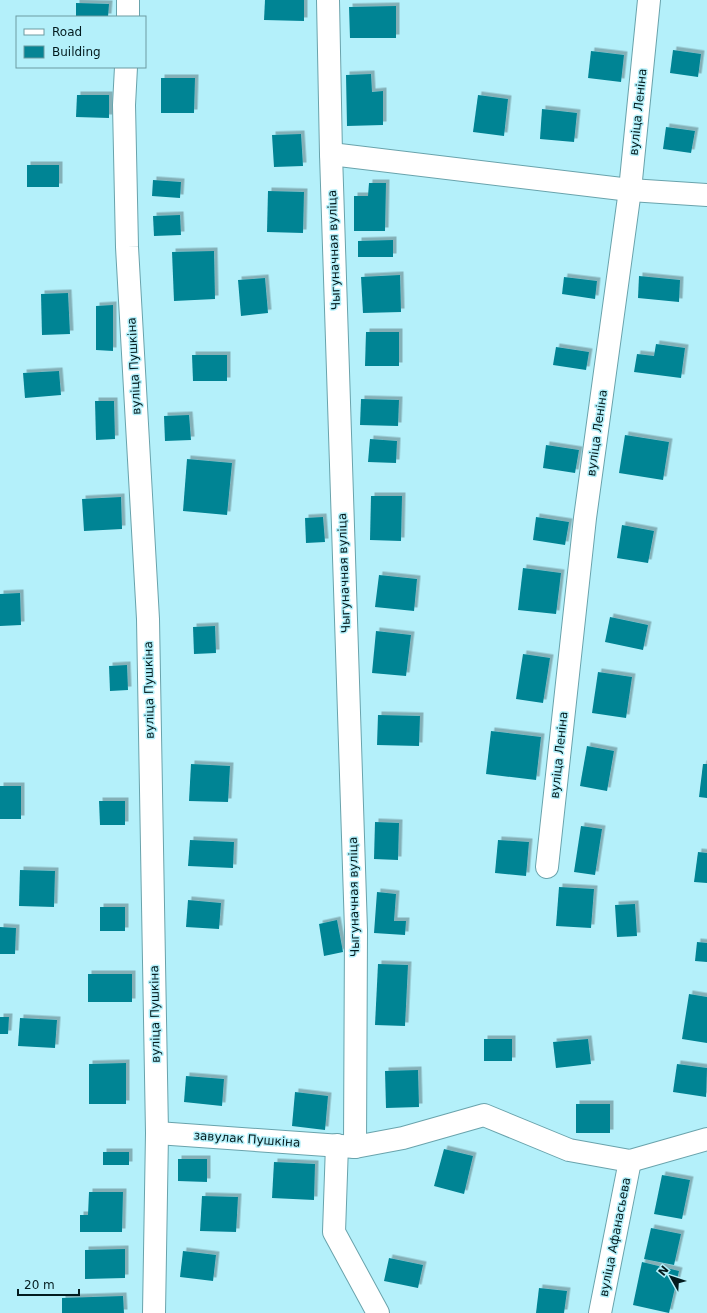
<svg xmlns="http://www.w3.org/2000/svg" width="707" height="1313" font-family="'DejaVu Sans',sans-serif">
  <defs>
    <filter id="shadow"><feDropShadow dx="3.5" dy="-3.5" stdDeviation="0" flood-color="#0004"/></filter>
  </defs>
  <rect width="100%" height="100%" fill="#b4f0fa"/>
  <!-- building -->
  <g fill="#068494" filter="url(#shadow)">
    <path d="M265 0H304V21L264 20Z"/>
    <path d="M76 3 109 4 108 17H76Z"/>
    <path d="M396 6V38H350L349 7Z"/>
    <path d="M673 50 701 54 698 77 670 73Z"/>
    <path d="M591 51 624 55 621 82 588 78Z"/>
    <path d="M371 74 372 92 383 91V125L347 126 346 75Z"/>
    <path d="M161 78H195L194 113H161Z"/>
    <path d="M77 95H109V118L76 117Z"/>
    <path d="M478 95 508 99 504 136 473 132Z"/>
    <path d="M542 109 577 113 574 142 540 139Z"/>
    <path d="M666 127 695 131 691 153 663 149Z"/>
    <path d="M301 134 303 166 274 167 272 135Z"/>
    <rect x="27" y="165" width="32" height="22"/>
    <path d="M153 180 181 182 180 198 152 196Z"/>
    <path d="M369 183H386L385 231H354V196H368Z"/>
    <path d="M268 191 304 192 303 233 267 232Z"/>
    <path d="M180 215 181 235 154 236 153 216Z"/>
    <path d="M393 240V257H358V241Z"/>
    <path d="M214 251 215 299 174 301 172 252Z"/>
    <path d="M400 275 401 312 363 313 361 277Z"/>
    <path d="M639 276 680 280 679 302 638 298Z"/>
    <path d="M564 277 597 281 595 299 562 294Z"/>
    <path d="M265 278 268 313 241 316 238 280Z"/>
    <path d="M68 293 70 334 42 335 41 294Z"/>
    <path d="M113 305V351L96 350V306Z"/>
    <path d="M366 332H399V366H365Z"/>
    <path d="M656 344 685 348 681 378 634 372 637 354 654 356Z"/>
    <path d="M556 347 589 352 586 370 553 365Z"/>
    <path d="M192 355H227V381H193Z"/>
    <path d="M59 371 61 395 25 398 23 373Z"/>
    <path d="M361 399 399 400 398 426 360 425Z"/>
    <path d="M95 401H114L115 439 96 440Z"/>
    <path d="M189 415 191 440 165 441 164 416Z"/>
    <path d="M625 435 669 442 663 480 619 473Z"/>
    <path d="M370 439 397 441 396 463 368 462Z"/>
    <path d="M546 445 579 450 575 473 543 468Z"/>
    <path d="M187 459 232 463 227 515 183 511Z"/>
    <path d="M371 496H402L401 541 370 540Z"/>
    <path d="M121 497 122 529 84 531 82 499Z"/>
    <path d="M323 517 325 542 306 543 305 518Z"/>
    <path d="M536 517 569 522 565 545 533 540Z"/>
    <path d="M622 525 654 531 648 563 617 558Z"/>
    <path d="M523 568 561 573 556 614 518 610Z"/>
    <path d="M379 575 417 579 414 611 375 607Z"/>
    <path d="M20 593 21 625 0 626V594Z"/>
    <path d="M610 617 648 625 643 650 605 642Z"/>
    <path d="M215 626 216 653 194 654 193 627Z"/>
    <path d="M376 631 411 635 406 676 372 673Z"/>
    <path d="M523 654 550 658 543 703 516 699Z"/>
    <path d="M127 665 128 690 110 691 109 666Z"/>
    <path d="M598 672 632 677 626 718 592 713Z"/>
    <path d="M378 715 420 716 419 746 377 745Z"/>
    <path d="M491 731 541 737 536 780 486 774Z"/>
    <path d="M587 746 614 751 607 791 580 786Z"/>
    <path d="M191 764 230 766 228 802 189 801Z"/>
    <path d="M703 764H707V798L699 797Z"/>
    <rect x="0" y="786" width="21" height="33"/>
    <path d="M99 801H125V825H100Z"/>
    <path d="M375 822 399 823 398 860 374 859Z"/>
    <path d="M581 826 602 829 595 875 574 872Z"/>
    <path d="M190 840 234 842 233 868 188 866Z"/>
    <path d="M498 840 529 842 526 876 495 873Z"/>
    <path d="M698 852 707 853V883L694 882Z"/>
    <path d="M20 870 55 871 54 907 19 906Z"/>
    <path d="M559 887 594 889 591 928 556 926Z"/>
    <path d="M377 892 396 894 394 921H406L405 935 374 933Z"/>
    <path d="M188 900 221 903 219 929 186 927Z"/>
    <path d="M635 904 637 936 617 937 615 905Z"/>
    <rect x="100" y="907" width="25" height="24"/>
    <path d="M337 920 343 952 324 956 319 924Z"/>
    <path d="M0 927 16 928 15 954H0Z"/>
    <path d="M697 942 707 943V962L695 961Z"/>
    <path d="M378 964 408 965 405 1026 375 1025Z"/>
    <rect x="88" y="974" width="44" height="28"/>
    <path d="M689 994 707 997V1043L682 1039Z"/>
    <path d="M0 1017H9L8 1034H0Z"/>
    <path d="M20 1018 57 1020 55 1048 18 1046Z"/>
    <rect x="484" y="1039" width="28" height="22"/>
    <path d="M588 1039 591 1064 556 1068 553 1042Z"/>
    <path d="M126 1063V1104H89V1064Z"/>
    <path d="M677 1064 707 1068 706 1097 673 1092Z"/>
    <path d="M418 1070 419 1107 386 1108 385 1071Z"/>
    <path d="M186 1076 224 1079 222 1106 184 1102Z"/>
    <path d="M295 1092 328 1096 325 1130 292 1126Z"/>
    <rect x="576" y="1104" width="34" height="29"/>
    <path d="M444 1149 473 1156 464 1194 434 1186Z"/>
    <rect x="103" y="1152" width="26" height="13"/>
    <path d="M178 1159H207V1182L178 1181Z"/>
    <path d="M274 1162 315 1164 314 1200 272 1198Z"/>
    <path d="M662 1175 690 1180 682 1219 654 1214Z"/>
    <path d="M89 1192H123L122 1232H80V1215H88Z"/>
    <path d="M202 1196 238 1197 236 1232 200 1231Z"/>
    <path d="M651 1228 681 1234 674 1265 644 1259Z"/>
    <path d="M125 1249V1278L85 1279V1250Z"/>
    <path d="M183 1251 216 1255 213 1281 180 1277Z"/>
    <path d="M389 1258 423 1265 418 1288 384 1281Z"/>
    <path d="M642 1262 679 1271 669 1313 633 1305Z"/>
    <path d="M539 1288 567 1291 564 1313H536Z"/>
    <path d="M123 1296 124 1313H62V1298Z"/>
  </g>
  <g fill="none" stroke-linecap="round" stroke-linejoin="round">
    <defs>
      <g id="minor">
        <path d="M328 0 331 154 356 930 355 1147"/>
        <path d="M128 17V0"/>
        <path d="M126 67 124 105 127 247 148 619 157 1133 154 1313"/>
        <path d="M331 154 630 190 707 195"/>
        <path d="M547 867 585 518 630 190 649 0"/>
        <path d="M157 1133 355 1147 403 1138 484 1115 569 1150 630 1161 707 1139"/>
        <path d="M337 1145 334 1232 378 1313"/>
        <path d="M600 1313 630 1161"/>
      </g>
    </defs>
    <!-- minor casing -->
    <use href="#minor" stroke="#69a3ac" stroke-width="24"/>
    <!-- minor -->
    <use href="#minor" stroke="#fff" stroke-width="22"/>
  </g>
  <g text-anchor="middle" dominant-baseline="central" stroke-width="3" stroke-linejoin="round" paint-order="stroke">
    <!-- street labels -->
    <g font-size="12" fill="#031b1e" stroke="#b4f0fa">
      <text transform="translate(638 112) rotate(-84)">вуліца Леніна</text>
      <text transform="translate(334 250) rotate(-92)">Чыгуначная вуліца</text>
      <text transform="translate(134 366) rotate(-93)">вуліца Пушкіна</text>
      <text transform="translate(597 433) rotate(-82)">вуліца Леніна</text>
      <text transform="translate(344 573) rotate(-92)">Чыгуначная вуліца</text>
      <text transform="translate(149 690) rotate(-91)">вуліца Пушкіна</text>
      <text transform="translate(559 755) rotate(-84)">вуліца Леніна</text>
      <text transform="translate(354 897) rotate(-91)">Чыгуначная вуліца</text>
      <text transform="translate(155 1014) rotate(-91)">вуліца Пушкіна</text>
      <text transform="translate(247 1139) rotate(4)">завулак Пушкіна</text>
      <text transform="translate(615 1237) rotate(-79)">вуліца Афанасьева</text>
    </g>
  </g>
  <!-- legend -->
  <rect x="16" y="16" width="130" height="52" fill="#b4f0fa" stroke="#6d9ba2"/>
  <rect x="24" y="29" width="20" height="6" fill="#ffffff" stroke="#6d9ba2"/>
  <text x="52" y="36" font-size="12" fill="#031b1e">Road</text>
  <rect x="24" y="46" width="20" height="12" fill="#068494" stroke="#6d9ba2"/>
  <text x="52" y="56" font-size="12" fill="#031b1e">Building</text>
  <!-- north arrow -->
  <g transform="translate(671 1277) rotate(309)" stroke="#b4f0fa" stroke-width="3" paint-order="stroke">
  <path d="M0-3L7 15L0 10L-7 15Z" fill="#031b1e"/>
  <text y="-6" font-size="11" font-weight="bold" text-anchor="middle" fill="#031b1e">N</text>
  </g>
  <!-- scale -->
  <path d="M18 1289v6h61v-6" fill="none" stroke="#031b1e" stroke-width="2"/>
  <text x="24" y="1289" font-size="12" fill="#031b1e" stroke="#b4f0fa" stroke-width="3" paint-order="stroke">20 m</text>
</svg>
